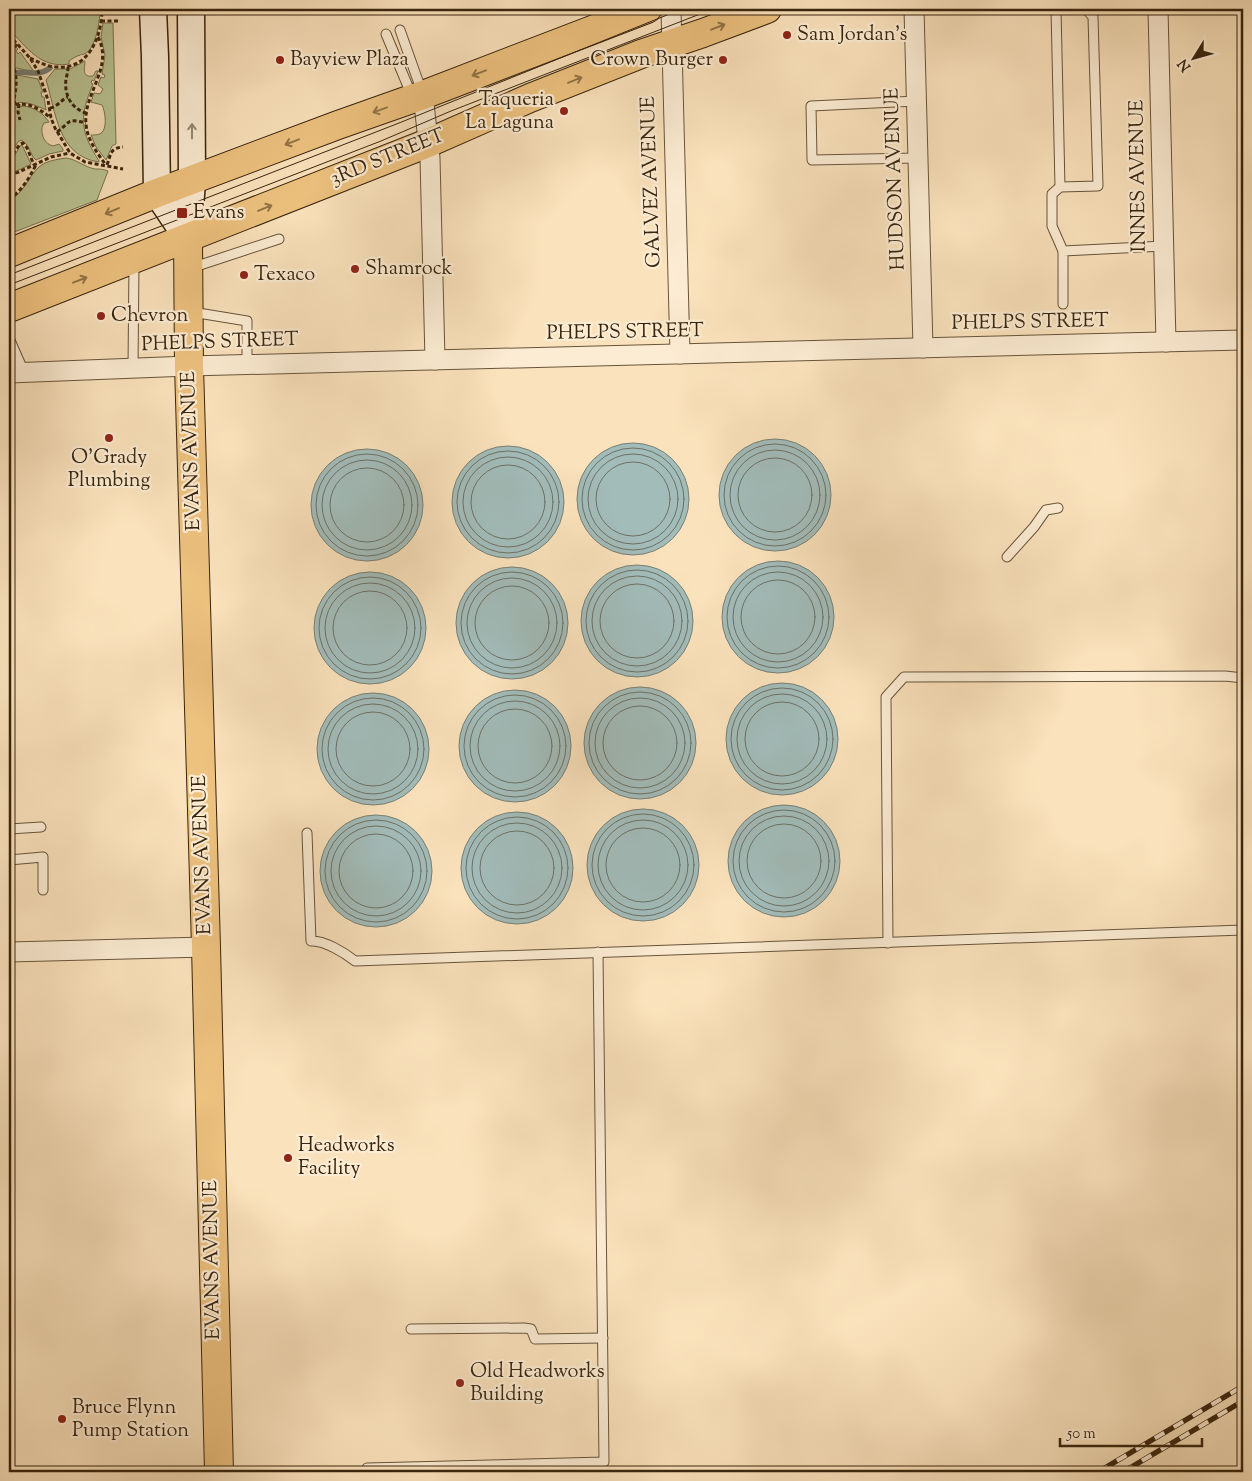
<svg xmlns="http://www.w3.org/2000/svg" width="1252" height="1481" font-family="'Sorts Mill Goudy',serif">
  <rect width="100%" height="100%" fill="#fae2bc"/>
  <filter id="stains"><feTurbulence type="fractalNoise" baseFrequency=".004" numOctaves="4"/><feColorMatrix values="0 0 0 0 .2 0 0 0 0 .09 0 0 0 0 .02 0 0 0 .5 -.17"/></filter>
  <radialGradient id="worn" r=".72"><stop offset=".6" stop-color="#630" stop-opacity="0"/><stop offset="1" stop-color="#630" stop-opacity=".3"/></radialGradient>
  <!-- green -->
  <g fill="#bac494" stroke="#797451">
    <path d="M9 9H100C100 20 96 50 84 54 82 55 81 54 80 55 76 56 72 59 69 61V64C41 69 26 47 9 29Z"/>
    <path d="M103 23H113L116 144 112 146 106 160 96 147 91 135C95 135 101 135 103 131 107 125 105 111 102 105L91 102 94 93 100 94 103 89 98 85 101 77 104 78 105 75 102 74 105 55 101 37Z"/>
    <path d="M9 40 18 49 16 51 18 54 20 52 33 70C25 72 17 66 9 68Z"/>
    <path d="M85 61C85 67 81 78 93 76L96 71H98L94 81 92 80 91 83 93 84C79 117 80 131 99 161V162C57 156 56 111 46 80L55 69H70Z"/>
    <path d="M17 75 38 79 43 92H41L42 97H44L46 110C33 104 24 100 9 104V78Z"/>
    <path d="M24 106C35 108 43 113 49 122L44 123 42 127C41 136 45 144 53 146L59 144 63 149V151L49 154 36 160C29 154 30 144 21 140L18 142 9 156V112L12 110 11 108Z"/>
    <path d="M22 145 31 164 19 170 9 173V163L11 162 20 146Z"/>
    <path d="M66 158C76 159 84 167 95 169 100 169 103 169 108 171L97 200 9 234V201C27 191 30 170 45 163 52 160 59 159 66 158Z"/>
  </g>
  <!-- water -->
  <g fill="#a2bcba" stroke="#788075">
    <circle cx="775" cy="495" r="56"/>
    <circle cx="633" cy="499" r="56"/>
    <circle cx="508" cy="502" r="56"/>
    <circle cx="367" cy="505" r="56"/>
    <circle cx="778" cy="617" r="56"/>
    <circle cx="637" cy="621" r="56"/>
    <circle cx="512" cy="623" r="56"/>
    <circle cx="370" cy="628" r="56"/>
    <circle cx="782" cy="739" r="56"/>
    <circle cx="640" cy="743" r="56"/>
    <circle cx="515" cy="746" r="56"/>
    <circle cx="373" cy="749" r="56"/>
    <circle cx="784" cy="861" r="56"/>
    <circle cx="643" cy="865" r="56"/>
    <circle cx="517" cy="868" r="56"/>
    <circle cx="376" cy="871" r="56"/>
  </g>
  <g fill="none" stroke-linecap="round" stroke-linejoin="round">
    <!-- shore -->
    <g stroke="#6d7064" stroke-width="1">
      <circle cx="775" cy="495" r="51"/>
      <circle cx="633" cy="499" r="51"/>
      <circle cx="775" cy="495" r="45"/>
      <circle cx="508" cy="502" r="51"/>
      <circle cx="367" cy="505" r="51"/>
      <circle cx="633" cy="499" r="45"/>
      <circle cx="508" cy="502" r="45"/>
      <circle cx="775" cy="495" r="37"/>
      <circle cx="367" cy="505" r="45"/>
      <circle cx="633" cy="499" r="37"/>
      <circle cx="508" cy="502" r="37"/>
      <circle cx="367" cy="505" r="37"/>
      <circle cx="778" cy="617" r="51"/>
      <circle cx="637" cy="621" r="51"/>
      <circle cx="512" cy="623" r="51"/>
      <circle cx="778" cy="617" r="45"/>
      <circle cx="637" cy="621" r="45"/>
      <circle cx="370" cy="628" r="51"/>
      <circle cx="512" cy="623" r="45"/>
      <circle cx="778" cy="617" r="37"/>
      <circle cx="370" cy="628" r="45"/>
      <circle cx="637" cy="621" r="37"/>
      <circle cx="512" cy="623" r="37"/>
      <circle cx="370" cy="628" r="37"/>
      <circle cx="782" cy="739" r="51"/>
      <circle cx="640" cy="743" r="51"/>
      <circle cx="782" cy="739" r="45"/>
      <circle cx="515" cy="746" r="51"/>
      <circle cx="373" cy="749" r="51"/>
      <circle cx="640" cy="743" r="45"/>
      <circle cx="515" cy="746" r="45"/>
      <circle cx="782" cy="739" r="37"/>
      <circle cx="373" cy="749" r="45"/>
      <circle cx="640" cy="743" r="37"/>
      <circle cx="515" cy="746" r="37"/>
      <circle cx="373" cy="749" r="37"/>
      <circle cx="784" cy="861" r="51"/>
      <circle cx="643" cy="865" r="51"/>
      <circle cx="784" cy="861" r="45"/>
      <circle cx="517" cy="868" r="51"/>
      <circle cx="376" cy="871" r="51"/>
      <circle cx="643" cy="865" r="45"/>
      <circle cx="517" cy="868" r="45"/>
      <circle cx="784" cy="861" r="37"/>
      <circle cx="376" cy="871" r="45"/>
      <circle cx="643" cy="865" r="37"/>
      <circle cx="517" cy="868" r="37"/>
      <circle cx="376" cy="871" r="37"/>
    </g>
    <!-- stream -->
    <path stroke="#788075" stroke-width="5.5" d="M9 74C23 68 35 79 50 68"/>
    <defs>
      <g id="lane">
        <path d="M1056 9 1060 187"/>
        <path d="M400 30 422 92"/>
        <path d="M386 34 412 96"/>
        <path d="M917 101 811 106 812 160 918 158"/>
        <path d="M1063 251 1052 226V194L1060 187 1098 186 1093 17 1086 9"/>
        <path d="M191 268 279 239"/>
        <path d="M1063 304V251L1164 246"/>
        <path d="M192 312 247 321V365"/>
        <path d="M9 338 24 372"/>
        <path d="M133 368 134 263"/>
        <path d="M1007 557 1034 527 1046 510 1058 508"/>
        <path d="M9 829 41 827"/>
        <path d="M307 833 311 941C324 940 345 953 355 961L1243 930"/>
        <path d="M9 860 43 857V890"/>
        <path d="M888 943 886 697 904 677 1225 676 1243 678"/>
        <path d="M411 1329 524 1328 531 1329 535 1339 603 1338"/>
        <path d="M367 1472V1468L604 1462 598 952"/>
      </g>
      <g id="street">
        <path d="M671 9 680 354"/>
        <path d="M914 9 923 348"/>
        <path d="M1158 9 1166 342"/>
        <path d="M423 95 430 158 435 360"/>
        <path d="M9 373 189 366 1243 340"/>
        <path d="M9 952 206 947"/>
      </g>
      <g id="secondary">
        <path d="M153 9 155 57 157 193 188 239"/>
        <path d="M188 239 192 180 191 9"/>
      </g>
      <g id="primary">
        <path d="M188 239 189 366 206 947 219 1472"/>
        <path d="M9 253 157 193 338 125 423 95 647 9"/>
        <path d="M9 308 428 143 530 98 641 54 703 33 767 9"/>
      </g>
    </defs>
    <!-- lane casing -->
    <use href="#lane" stroke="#68543a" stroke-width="11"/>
    <!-- street casing -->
    <use href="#street" stroke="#68543a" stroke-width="21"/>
    <!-- secondary casing -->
    <use href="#secondary" stroke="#38250e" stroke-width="29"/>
    <!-- primary casing -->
    <use href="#primary" stroke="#38250e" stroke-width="30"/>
    <!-- path -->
    <g stroke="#38250e" stroke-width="3" stroke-dasharray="4 2.5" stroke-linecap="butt">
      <path d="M101 21H120"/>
      <path d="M9 35 30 58 38 71 48 100 51 118 55 128 70 153 85 162 123 169"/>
      <path d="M98 37C114 68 83 93 86 124 87 139 97 153 106 165"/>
      <path d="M30 58C39 62 47 67 57 67 89 70 102 36 102 9"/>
      <path d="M68 67C68 71 67 75 66 79 64 95 71 108 86 113"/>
      <path d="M19 104 18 112 20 120"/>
      <path d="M15 105C13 97 16 93 16 85 18 70 6 57 17 44"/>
      <path d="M9 106C27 101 37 107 51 118"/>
      <path d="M50 108C57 107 61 100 68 97"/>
      <path d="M57 132C71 122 66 118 86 123"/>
      <path d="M9 159 20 144 23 143 27 148 34 165"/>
      <path d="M107 165C111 154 110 148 123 147"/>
      <path d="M9 175 19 172 51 157 70 153"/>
      <path d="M9 199C22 191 29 178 36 165"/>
    </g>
    <!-- lane -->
    <use href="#lane" stroke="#fcecd3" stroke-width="9"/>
    <!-- street -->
    <use href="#street" stroke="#fcecd3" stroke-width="19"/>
    <!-- secondary -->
    <use href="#secondary" stroke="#fcecd3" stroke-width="26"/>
    <!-- primary -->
    <use href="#primary" stroke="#edc17e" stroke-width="28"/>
    <!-- tram -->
    <g stroke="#38250e" stroke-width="1">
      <path d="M9 275 399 123 682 9"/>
      <path d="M9 285 381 141 451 111 713 9"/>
    </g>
    <defs>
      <g id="rail">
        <path d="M1098 1472 1243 1386"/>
        <path d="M1123 1472 1243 1401"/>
      </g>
    </defs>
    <!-- rail casing -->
    <use href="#rail" stroke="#38250e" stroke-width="5.5"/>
    <!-- rail -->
    <use href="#rail" stroke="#fcecd3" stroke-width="4" stroke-dasharray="11" stroke-linecap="butt"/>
  </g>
  <!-- one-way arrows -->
  <defs><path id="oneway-shaft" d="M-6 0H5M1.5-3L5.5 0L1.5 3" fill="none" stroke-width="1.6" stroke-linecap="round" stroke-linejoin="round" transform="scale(1.25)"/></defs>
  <g stroke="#927346">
    <use href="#oneway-shaft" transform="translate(718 27) rotate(-21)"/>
    <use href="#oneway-shaft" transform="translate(479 73) rotate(159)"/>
    <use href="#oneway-shaft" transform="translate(575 80) rotate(-22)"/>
    <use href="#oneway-shaft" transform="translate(380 110) rotate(160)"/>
    <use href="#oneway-shaft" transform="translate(292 142) rotate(159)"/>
    <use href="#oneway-shaft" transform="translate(265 208) rotate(-22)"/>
    <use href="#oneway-shaft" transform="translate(112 211) rotate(157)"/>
    <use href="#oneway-shaft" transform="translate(80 280) rotate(-21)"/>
  </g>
  <use stroke="#9a8870" href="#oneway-shaft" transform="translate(192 131) rotate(-90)"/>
  <!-- markers -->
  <g fill="#8f2418" stroke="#fcecd3" stroke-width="2">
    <circle cx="787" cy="35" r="5"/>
    <circle cx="280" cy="60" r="5"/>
    <circle cx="723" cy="60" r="5"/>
    <circle cx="564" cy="111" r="5"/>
    <rect x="176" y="207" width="12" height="12" rx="2.5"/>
    <circle cx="355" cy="269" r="5"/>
    <circle cx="244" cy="275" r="5"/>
    <circle cx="101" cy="316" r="5"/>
    <circle cx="109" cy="438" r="5"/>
    <circle cx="288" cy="1158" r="5"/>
    <circle cx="460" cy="1383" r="5"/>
    <circle cx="62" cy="1419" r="5"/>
  </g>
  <g text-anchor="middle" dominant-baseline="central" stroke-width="4.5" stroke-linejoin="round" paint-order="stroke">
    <!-- poi labels -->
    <g font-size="20" fill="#38250e" stroke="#fcecd3" text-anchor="start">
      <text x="797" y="35">Sam Jordan's</text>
      <text x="290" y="60">Bayview Plaza</text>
      <text x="713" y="60" text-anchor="end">Crown Burger</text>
      <text x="554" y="100" text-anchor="end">Taqueria<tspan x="554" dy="23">La Laguna</tspan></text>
      <text x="193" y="213">Evans</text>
      <text x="365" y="269">Shamrock</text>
      <text x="254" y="275">Texaco</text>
      <text x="111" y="316">Chevron</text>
      <text x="109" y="458" text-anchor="middle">O'Grady<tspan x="109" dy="23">Plumbing</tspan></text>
      <text x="298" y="1146">Headworks<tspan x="298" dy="23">Facility</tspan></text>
      <text x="470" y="1372">Old Headworks<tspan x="470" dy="23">Building</tspan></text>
      <text x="72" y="1408">Bruce Flynn<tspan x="72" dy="23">Pump Station</tspan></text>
    </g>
    <!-- street labels -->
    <g font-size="20" fill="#38250e" stroke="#fcecd3">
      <text transform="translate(388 158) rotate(-22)">3RD STREET</text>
      <text transform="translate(1139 176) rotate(-91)">INNES AVENUE</text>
      <text transform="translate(896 179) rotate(-92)">HUDSON AVENUE</text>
      <text transform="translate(652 182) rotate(-92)">GALVEZ AVENUE</text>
      <text transform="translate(1030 323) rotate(-1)">PHELPS STREET</text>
      <text transform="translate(625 333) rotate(-1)">PHELPS STREET</text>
      <text transform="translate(220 343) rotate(-2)">PHELPS STREET</text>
      <text transform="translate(192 451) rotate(-92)">EVANS AVENUE</text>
      <text transform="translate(203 855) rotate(-92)">EVANS AVENUE</text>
      <text transform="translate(213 1260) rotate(-91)">EVANS AVENUE</text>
    </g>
  </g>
  <!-- margin -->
  <rect width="1252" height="1481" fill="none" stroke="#fae2bc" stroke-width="30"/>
  <rect x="10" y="10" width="1232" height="1461" fill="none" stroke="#38250e" stroke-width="2.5"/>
  <rect x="15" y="15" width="1222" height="1451" fill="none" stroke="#38250e"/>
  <!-- north arrow -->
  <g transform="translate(1194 58) rotate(233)" stroke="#fcecd3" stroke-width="4" paint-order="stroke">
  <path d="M0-4L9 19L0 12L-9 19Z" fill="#38250e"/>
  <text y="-8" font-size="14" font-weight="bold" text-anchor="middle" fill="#38250e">N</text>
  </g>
  <!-- scale -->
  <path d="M1060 1438v8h142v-8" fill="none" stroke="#38250e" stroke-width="2.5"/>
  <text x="1067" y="1438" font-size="15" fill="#38250e" stroke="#fcecd3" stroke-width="4" paint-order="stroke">50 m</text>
  <rect width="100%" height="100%" filter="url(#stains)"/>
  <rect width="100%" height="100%" fill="url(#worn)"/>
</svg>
